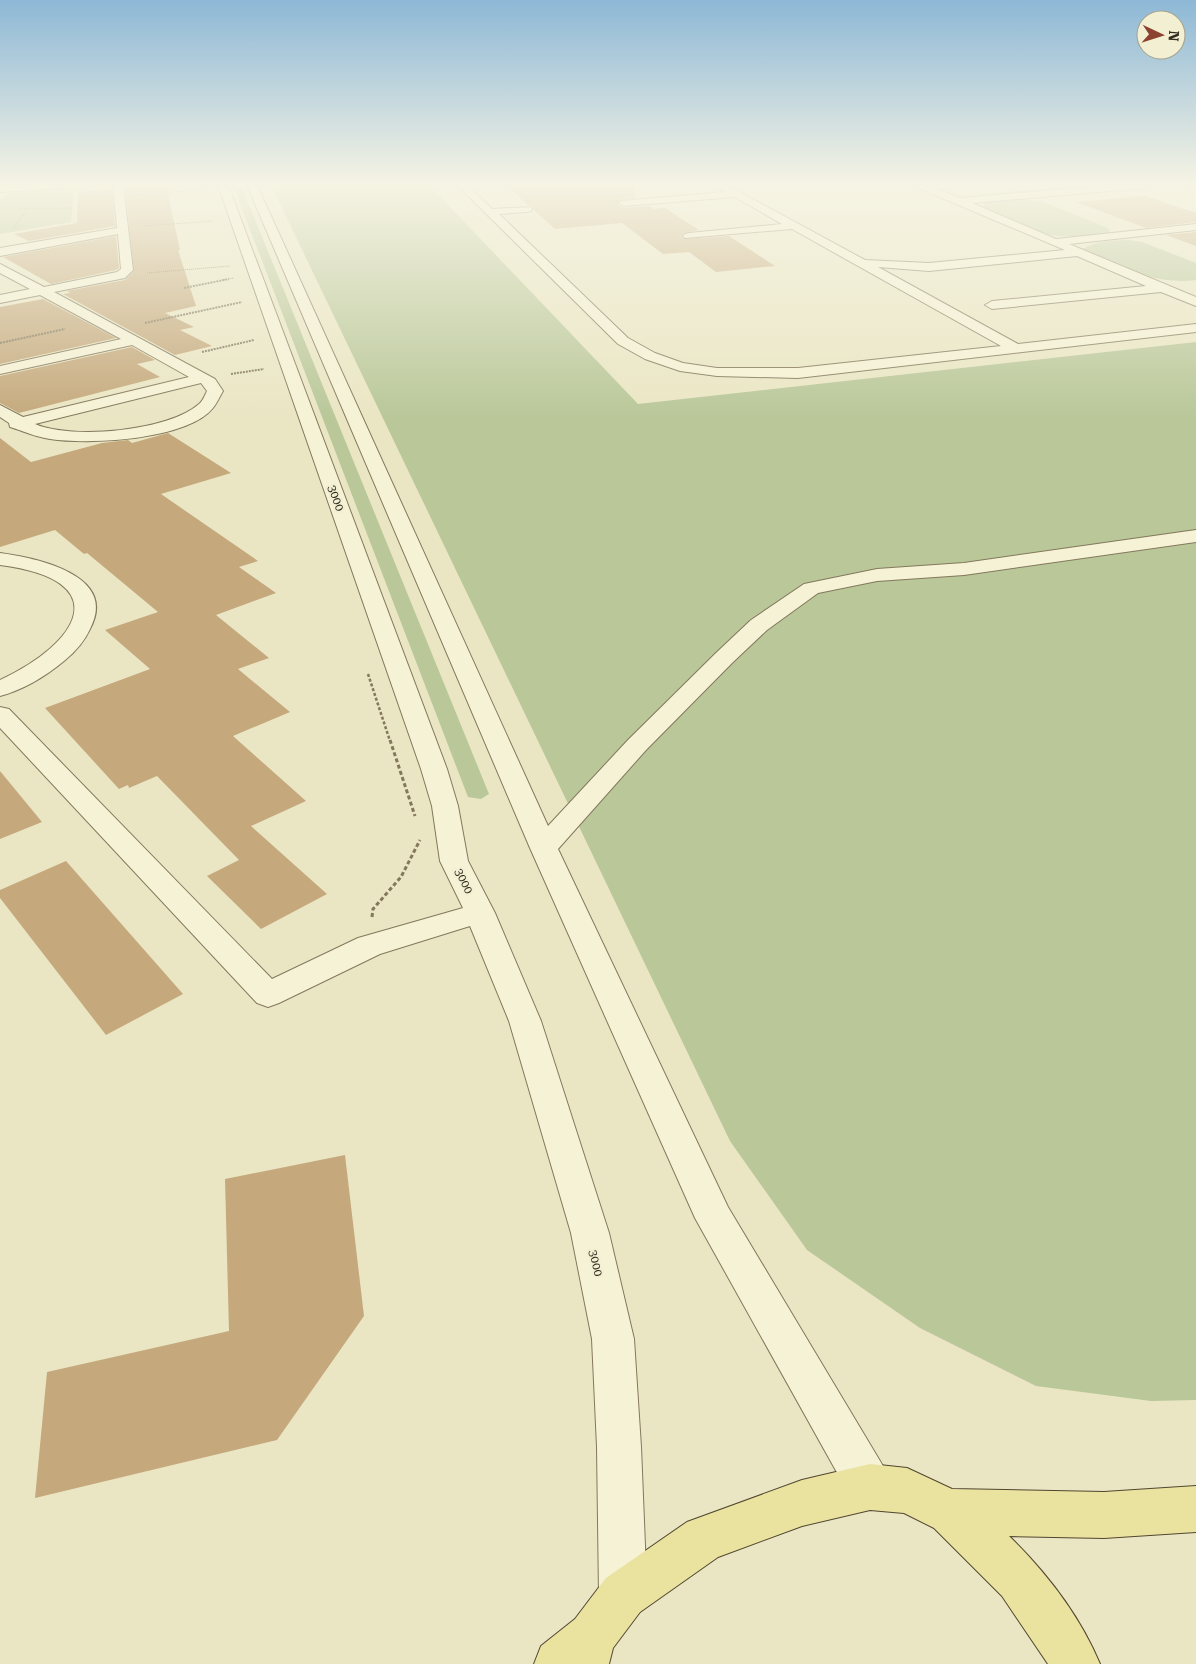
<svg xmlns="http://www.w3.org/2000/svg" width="1196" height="1664" font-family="'Roboto Serif',serif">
  <rect width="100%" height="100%" fill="#eae6c4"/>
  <!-- green -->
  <g fill="#b9c799">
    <path d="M233 185H241L489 794 481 799 468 797Z"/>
    <path d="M271 185H429L638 404 1196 342V1400L1151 1401 1036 1386 920 1328 807 1250 730 1141Z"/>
    <path d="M1087 185H1119L971 197 984 194Z"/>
    <path d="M74 188 71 222 0 234V199L13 192Z"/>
    <path d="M1019 199 1041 201 1108 228 1110 231 1106 234C1084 236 1061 239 1039 232 1022 226 1005 217 988 210L983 205C992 198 1008 200 1019 199Z"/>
    <path d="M1129 240 1142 242 1196 263V280C1157 285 1123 268 1088 254L1083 249C1097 240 1113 241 1129 240Z"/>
  </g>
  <!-- building -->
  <g fill="#c5a97d">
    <path d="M166 185 180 250H178L196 306 165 313 194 327 180 330 212 346 175 355 63 294 70 293 67 291 125 280 134 271 125 188Z"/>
    <path d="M506 185H634V196L636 198 620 199 618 205 624 208 649 206 654 209 665 208 699 230 684 233 681 236 684 239 729 236 775 266 716 272 689 252 663 254 622 223 555 229 534 210 533 206 528 205Z"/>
    <path d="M112 189 115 226 29 241 14 234 77 223 78 192Z"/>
    <path d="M1145 196 1196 213V222L1146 228 1076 202Z"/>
    <path d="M1196 232V246L1166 235Z"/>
    <path d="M116 236 119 268 116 270 51 284 3 257Z"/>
    <path d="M43 299 116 338 0 364V307Z"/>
    <path d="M132 347 155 360 137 364 160 377 19 413 0 403V376Z"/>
    <path d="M168 433 231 473 161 494 258 561 239 567 276 593 216 615 269 658 238 669 290 712 233 736 306 801 251 826 327 894 261 929 207 876 239 860 157 776 129 788 128 785 119 789 45 708 150 669 105 630 158 612 87 553 84 554 55 530 0 547V438L31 462 102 443 128 440 132 443Z"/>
    <path d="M0 771 42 822 0 839Z"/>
    <path d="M66 861 183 994 106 1035 0 898V890Z"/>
    <path d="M345 1155 364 1316 277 1440 35 1498 47 1372 229 1331 225 1179Z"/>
  </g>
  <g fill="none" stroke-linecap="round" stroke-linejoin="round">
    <defs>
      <g id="minor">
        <path d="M20 185H68L63 188 0 192V186Z"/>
        <path d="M113 185H123L133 270 125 278 54 292 215 379 223 391C220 396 217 403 213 408 187 440 89 445 50 439 36 437 23 431 10 427L9 423 0 417V405L23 417 189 377 132 345 0 374V366L121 339 40 295 0 303V295L30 289 0 273V264L44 287 117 272 121 269 118 234 0 256V248L117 228ZM201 383 207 391C205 395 203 401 199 404 169 431 72 440 35 424Z"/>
        <path d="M218 185H228L447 769 458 806 468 861 495 913 541 1021 609 1233 634 1339 641 1447 647 1595 640 1612 623 1619 606 1612 599 1595 597 1447 592 1339 571 1233 509 1021 470 926 380 954 279 1003 268 1007 257 1003 0 728V707L9 709 272 979 358 938 463 908 440 861 432 806 421 769Z"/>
        <path d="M247 185H257L548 826 628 740 716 653 751 620 804 584 877 569 964 563 1196 530V542L964 575 877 581 818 593 767 630 732 663 646 750 558 849 728 1207 886 1471 893 1487 886 1503 870 1510 854 1503 695 1218 530 848Z"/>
        <path d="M457 185H467L492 209 531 207 532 209 531 211 527 212 499 214 628 338 655 353 683 363 717 368H798L1001 346 792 229 685 238 683 236 685 234 689 233 782 224 735 197 624 206 619 203 620 201 725 192 715 185H727L865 260 929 263 1065 250 916 187 915 185H928L960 198 1114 185H1150L1145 188 972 203 1056 239 1196 224V230L1069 244 1196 297V306L1161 292 992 309 985 305 992 301 1146 286 1077 256 929 271 878 267 1018 344 1196 324V332L798 378 717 376 680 371 645 359 618 344Z"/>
        <path d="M1184 185H1196V190L1185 187Z"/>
        <path d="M0 553C37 558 119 575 90 629 84 642 75 652 64 661 46 676 23 690 0 696V680C80 643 117 580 0 565Z"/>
      </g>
      <path id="major" d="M870 1464 907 1468 952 1489 1104 1492 1196 1486V1532L1104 1538 1009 1536C1046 1572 1080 1616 1100 1664H1048L1002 1596 934 1528 904 1513 870 1510 802 1526 718 1557 640 1612 613 1648 609 1664H534L541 1646 575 1619 606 1578 687 1522 802 1480Z"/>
    </defs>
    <!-- minor casing -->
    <use href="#minor" stroke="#83785c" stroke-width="2"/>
    <!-- major casing -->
    <use href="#major" stroke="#514630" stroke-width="2"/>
    <!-- path-far3 -->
    <g stroke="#83785c" stroke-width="1" stroke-dasharray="1 1" stroke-linecap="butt">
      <path d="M139 194 203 190"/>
      <path d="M18 209 72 208"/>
      <path d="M144 226 213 221"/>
      <path d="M13 229 26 211"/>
      <path d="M147 273 230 266"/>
      <path d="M222 280 234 278"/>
    </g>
    <!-- path-far2 -->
    <g stroke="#83785c" stroke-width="2" stroke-dasharray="2 1" stroke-linecap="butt">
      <path d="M184 288 229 279"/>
      <path d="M145 323 242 302"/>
      <path d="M0 343 65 329"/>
      <path d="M202 352 254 340"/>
      <path d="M231 374 264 369"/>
    </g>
    <!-- path-far1 -->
    <path stroke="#83785c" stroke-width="2.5" stroke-dasharray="3 2" stroke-linecap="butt" d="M368 674 390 741"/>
    <!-- path -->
    <g stroke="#83785c" stroke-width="3" stroke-dasharray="4 2.5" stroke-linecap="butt">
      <path d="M390 740 415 816"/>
      <path d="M372 917 373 909 401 877 420 840"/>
    </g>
    <!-- minor -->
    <use href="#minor" fill="#f6f2d6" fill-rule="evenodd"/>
    <!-- major -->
    <use href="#major" fill="#eae29f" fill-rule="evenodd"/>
  </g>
  <!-- sky -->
  <linearGradient id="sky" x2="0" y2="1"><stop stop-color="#8db8d6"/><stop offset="0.44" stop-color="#f6f4e4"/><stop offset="1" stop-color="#f6f4e4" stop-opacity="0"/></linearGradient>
  <rect width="1196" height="418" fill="url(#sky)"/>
  <g text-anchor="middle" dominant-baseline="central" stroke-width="4.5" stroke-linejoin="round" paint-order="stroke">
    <!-- street labels -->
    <g font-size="12" fill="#342d1f" stroke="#f2efd3">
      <text transform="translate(336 498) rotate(70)">3000</text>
      <text transform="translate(464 881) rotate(64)">3000</text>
      <text transform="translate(596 1263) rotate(77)">3000</text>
    </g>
  </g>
  <!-- north arrow -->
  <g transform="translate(1161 35) rotate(94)"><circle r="24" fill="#f2efd3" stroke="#a6a18b"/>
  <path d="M0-4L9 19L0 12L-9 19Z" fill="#8d4231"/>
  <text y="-8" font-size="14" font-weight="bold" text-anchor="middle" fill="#342d1f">N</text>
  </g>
</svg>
